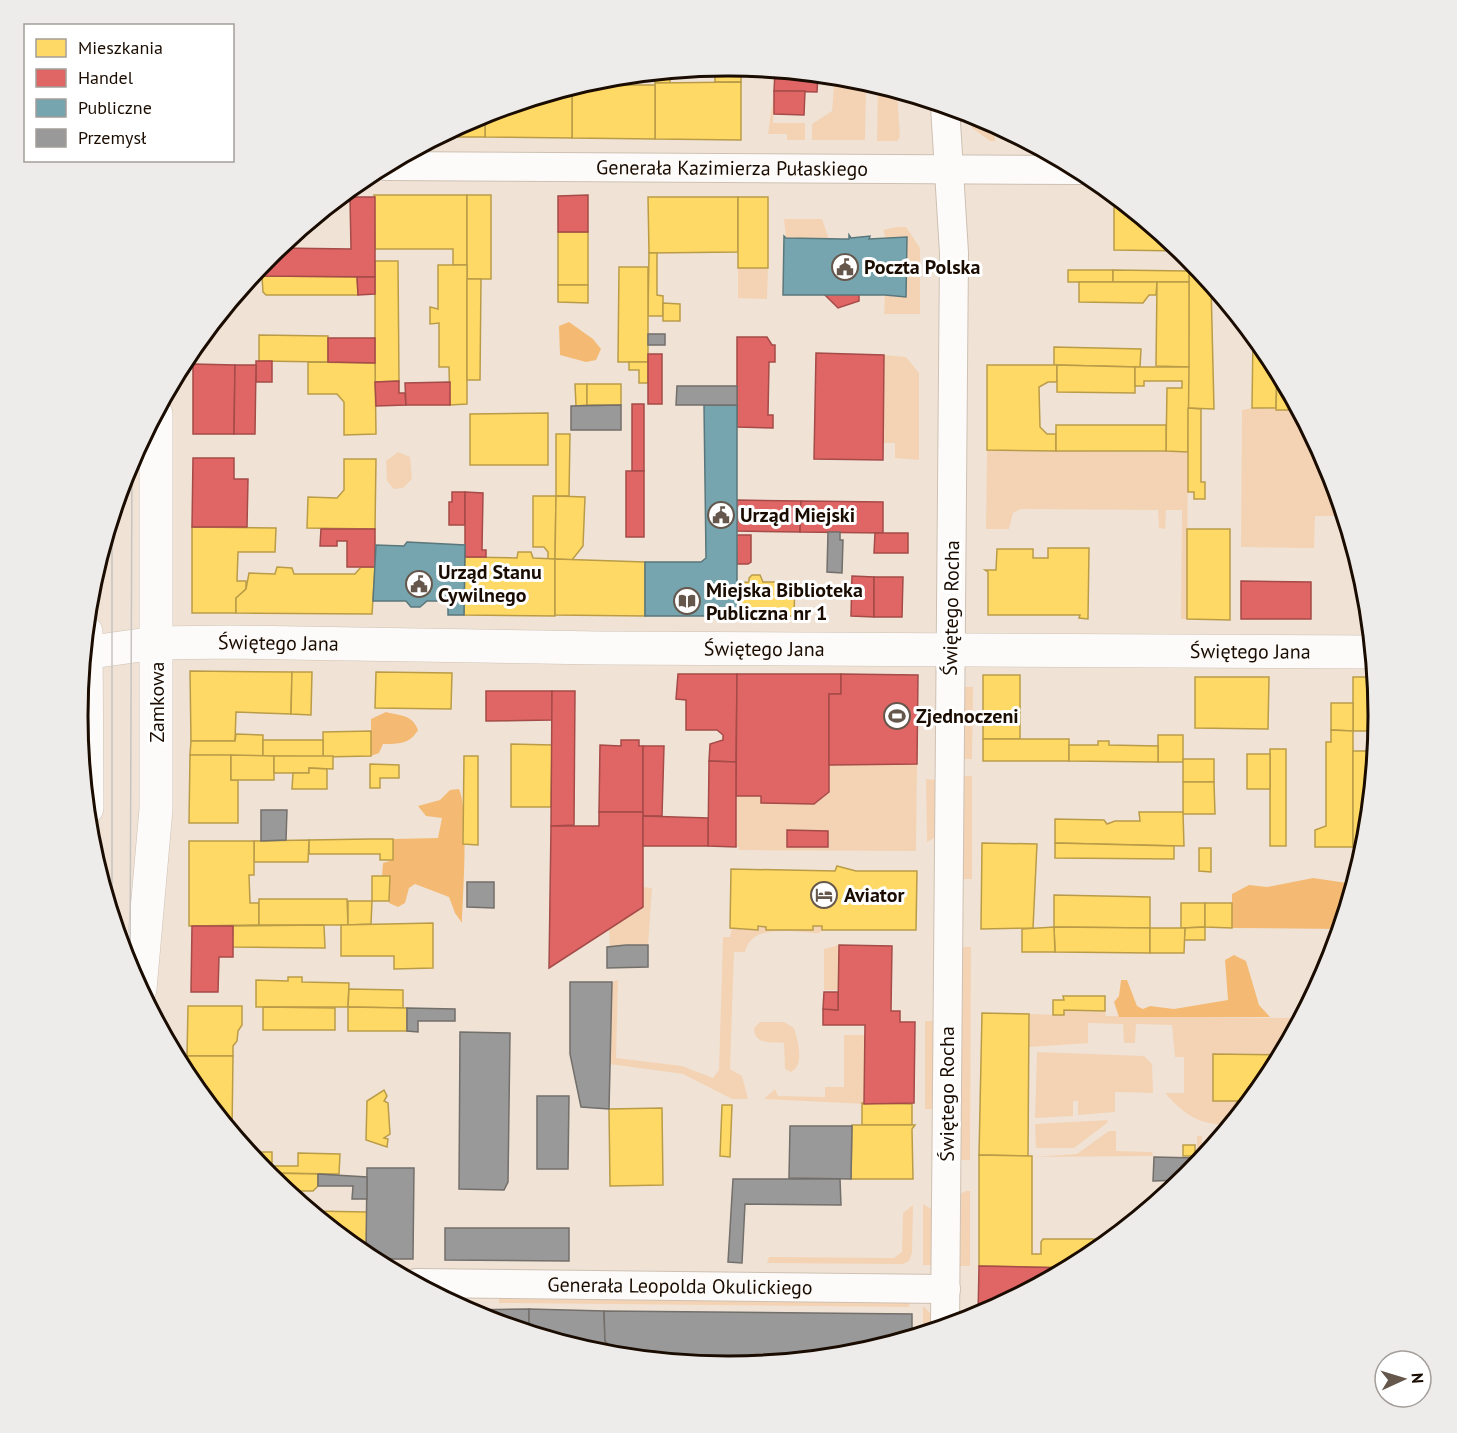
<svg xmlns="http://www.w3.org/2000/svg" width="1457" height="1433" font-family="'PT Sans',sans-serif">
  <rect width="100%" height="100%" fill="#f0e3d6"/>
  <!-- green -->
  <g fill="#f3d3b4">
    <path d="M878 85 897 91 900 137 897 141H877Z"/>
    <path d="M834 86 866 87 865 140H812V124L832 111Z"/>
    <path d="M774 91 773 123H805V140H787V134H768Z"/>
    <path d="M971 114 995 125V141H990L972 128Z"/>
    <path d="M784 219H822L829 239 786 238Z"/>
    <path d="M897 227H906L920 248V314H884L885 295 906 297 883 230Z"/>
    <path d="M738 268H768L767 299 738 298Z"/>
    <path d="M884 355 906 357 919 373V460L895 458V443H883Z"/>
    <path d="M1252 408 1299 410 1330 468 1344 516H1315L1314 548 1241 547 1242 410Z"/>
    <path d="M987 450 1188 452 1187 619H1181L1182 510H1166L1165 529 1159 528 1158 510 1021 509 1013 513 1009 529H986Z"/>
    <path d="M398 452 410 457 412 479 403 488 394 489 387 481 386 461Z"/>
    <path d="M964 687H973L972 759H963Z"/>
    <path d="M917 764 916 851 739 850V847H736V796H761L762 803 814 804 829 792V765Z"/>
    <rect x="963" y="776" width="9" height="103"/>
    <path d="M926 779 936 780V837L927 842Z"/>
    <path d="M643 887 652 888 648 945 610 947 609 929Z"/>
    <path d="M758 926 766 927V930H813V926H822L823 930 819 933C795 933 752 922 745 952H734L730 1069 742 1076 748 1099H732L683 1074 610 1064 612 982 618 980 616 1058 682 1066 713 1078 719 1070 723 937H730L732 927H740V930H758Z"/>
    <path d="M839 945V990H824V949Z"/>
    <path d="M962 947H971L970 1160H960Z"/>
    <path d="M1064 1010 1105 1011 1106 1016 1302 1018 1282 1055 1242 1101V1112L1231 1125C1200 1125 1185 1116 1165 1093H1184V1057H1175L1172 1025 1136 1024 1135 1043H1124L1123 1024 1088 1023V1043L1029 1047V1014L1063 1015Z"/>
    <rect x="925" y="1021" width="9" height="88"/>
    <path d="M760 1022H784L794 1028C798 1041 805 1065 791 1072L785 1069 784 1043C771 1042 754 1045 754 1028Z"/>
    <path d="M844 1035H865L864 1104 764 1099 775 1089 778 1096 825 1097V1087H844Z"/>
    <path d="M1037 1052 1144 1056 1152 1064 1153 1093 1115 1092V1112L1078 1115V1101H1073V1116L1035 1118Z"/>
    <path d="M1108 1120 1107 1123 1074 1148H1036L1035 1124Z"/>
    <path d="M1109 1131H1116V1151L1152 1152 1153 1156 1032 1157 1077 1154Z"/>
    <path d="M1197 1136H1202V1149H1211L1204 1158 1197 1156Z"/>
    <path d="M966 1191H970V1266H959L960 1194Z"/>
    <path d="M923 1204 933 1210 932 1265H923Z"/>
    <path d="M913 1205 912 1253 909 1261 903 1264 767 1263 769 1257 894 1258 902 1252 903 1213Z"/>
    <path d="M499 1299 910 1302 909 1307 499 1303Z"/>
    <path d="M923 1306 931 1314 932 1331 923 1334Z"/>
  </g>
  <!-- forest -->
  <g fill="#f4ba74">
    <path d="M569 322 593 339 601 349 596 360 586 362 560 355 559 326Z"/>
    <path d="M386 712C400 716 412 714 418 730 410 744 399 744 383 744L379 753 371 756V719Z"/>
    <path d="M459 789C469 810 463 895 462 923L455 913 449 897 415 884 409 888 405 903 398 907 389 903 390 876H382L383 863 393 860V839L438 838 442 818 426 816 418 806 440 800 450 790Z"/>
    <path d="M1313 878 1354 884 1340 929 1232 928V894L1249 885 1267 887Z"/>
    <path d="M1234 955 1246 961 1259 1005 1270 1017H1119L1114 1002 1119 996 1121 980H1127L1137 1006 1143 1009 1150 1006 1174 1009 1228 1000 1225 960Z"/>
  </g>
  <!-- homes -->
  <g fill="#ffd966" stroke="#ba9c48" stroke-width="1.5">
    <path d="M729 66 741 67V82H715V71H710V68Z"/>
    <path d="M670 72V83H655V73Z"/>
    <path d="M741 82V140L655 139V83Z"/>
    <path d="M582 85H655V139L572 138V87Z"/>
    <path d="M572 87V138L485 137V114Z"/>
    <path d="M485 114V137H440L480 115Z"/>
    <path d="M374 195H467V265H453V249H375Z"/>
    <rect x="467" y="195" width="24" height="84"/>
    <path d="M648 197H738V252L649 253Z"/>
    <rect x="738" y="197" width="30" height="71"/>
    <path d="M1114 199H1118L1182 251 1114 250Z"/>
    <rect x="558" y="232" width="30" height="53"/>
    <path d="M649 253H657V295L663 296V316H648Z"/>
    <path d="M1189 259 1211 284 1214 409 1188 408Z"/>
    <path d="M375 261H398L399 381 375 382Z"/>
    <path d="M438 265H467V404L450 405 449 367H439V323L430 324V307L438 309Z"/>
    <path d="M619 267H648V362H618Z"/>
    <rect x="1068" y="270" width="45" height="12"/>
    <path d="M1113 270 1189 271V282H1113Z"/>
    <path d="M262 276 357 277 358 295H266L263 292Z"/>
    <path d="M467 279H481L480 380H467Z"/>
    <path d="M1079 282H1157L1156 295H1149L1143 303 1079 302Z"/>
    <path d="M1157 282H1189V367L1156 366Z"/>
    <path d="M558 285H588V303L558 302Z"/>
    <path d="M663 303 680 304V321H663Z"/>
    <path d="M1242 322 1251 332H1242Z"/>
    <path d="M259 335 328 336V362L259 361Z"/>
    <path d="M1253 336 1277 369 1276 408H1252Z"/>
    <path d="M1054 347 1141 349 1140 367 1054 365Z"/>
    <path d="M308 362 375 363 376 434 344 435V402L337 394H308Z"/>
    <path d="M629 362H648V383H639V370H629Z"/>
    <path d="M987 365H1057V382H1048L1039 387 1040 427 1047 434H1056V451L987 450Z"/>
    <path d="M1057 365 1135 367V393L1057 392Z"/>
    <path d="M1135 367H1189L1188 452 1166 451 1167 388H1182V381H1144V386H1135Z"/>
    <path d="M1277 369 1299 410H1276Z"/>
    <path d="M575 384H587V405L576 406Z"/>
    <rect x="587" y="384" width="34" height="21"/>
    <path d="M1188 408 1201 409V482H1205V499H1194V492H1188Z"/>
    <path d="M548 413V465H470V414Z"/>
    <rect x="1056" y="425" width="110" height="26"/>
    <path d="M556 434H570L569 496H556Z"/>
    <path d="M344 459H376L375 529 307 528 308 497 337 498 344 490Z"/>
    <path d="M533 496H556L555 559H548V552L544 547H533Z"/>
    <path d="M556 496 585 497 583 546 572 560 555 559Z"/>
    <path d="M192 527 276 528 275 552H238L237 581H246V589L236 598V613H192Z"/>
    <path d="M1187 529H1230V620L1187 619Z"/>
    <path d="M1048 548H1089L1088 619 1079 618 1080 615H988V572L985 570H996L997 549H1033V558H1048Z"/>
    <path d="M518 552H531L533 558 555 559V616L464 615 465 557 517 558Z"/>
    <path d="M555 559 645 562V616L555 615Z"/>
    <path d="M277 567 292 568 294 574H355L361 567H375L372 614 236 613V598L246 589 249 573 275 574Z"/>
    <path d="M752 575H760L763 582H795L794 616H737V583L749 582V578Z"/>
    <path d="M190 671 292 672 291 714 236 712 235 741H191Z"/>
    <path d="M292 672H312L311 715 291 714Z"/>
    <path d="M376 672 452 673 451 709 375 708Z"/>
    <rect x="983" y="675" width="37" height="64"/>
    <path d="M1195 677H1269L1268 729 1195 728Z"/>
    <path d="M1353 677H1375L1378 731H1353Z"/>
    <path d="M1331 703H1353V731L1331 730Z"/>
    <path d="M1331 730 1353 731V847H1315V830L1326 826V742H1331Z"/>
    <path d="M371 731V756L323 757V732Z"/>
    <path d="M236 734 263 735V756L190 755 191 741H235Z"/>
    <rect x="1158" y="735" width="25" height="27"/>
    <rect x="983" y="739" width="86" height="22"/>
    <path d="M263 740H323V757L263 756Z"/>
    <path d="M1098 741H1109V745L1158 746V762L1069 761V745H1098Z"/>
    <path d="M511 744 552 745 551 807H511Z"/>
    <rect x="1270" y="749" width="16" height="97"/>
    <path d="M1353 751H1367L1365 847H1353Z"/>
    <rect x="1247" y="754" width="23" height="35"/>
    <path d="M190 755H231V780H238V823H189Z"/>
    <path d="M231 755 274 756V780H231Z"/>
    <path d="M274 756H333V769L309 768V773H274Z"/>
    <path d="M464 756H478V845L463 844Z"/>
    <rect x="1183" y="759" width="31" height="23"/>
    <path d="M370 764 399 765V778H380V788H370Z"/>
    <path d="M309 768 327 769V789H292L293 773H309Z"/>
    <path d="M1183 782H1214L1215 814H1183Z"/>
    <path d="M1139 812H1183L1184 846 1055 843V819L1104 820 1107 824 1115 821H1140Z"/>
    <path d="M370 839H393V860H380V854H309V840Z"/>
    <path d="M309 840 308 862H254V841Z"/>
    <path d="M189 841H254V875H249L250 903H259V925L189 926Z"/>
    <path d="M982 843 1037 844 1033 928 981 929Z"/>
    <path d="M1055 843 1174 846V859L1055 858Z"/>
    <path d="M1199 848H1211V872L1199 871Z"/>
    <path d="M837 866 856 871H917L916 930H822V926H813V930H766V927L758 926V930L730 928 731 869 835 871Z"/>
    <path d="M372 876H390L389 901H372Z"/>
    <path d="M1054 895 1150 897V928L1054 927Z"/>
    <path d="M259 899H347L348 925H259Z"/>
    <path d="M348 901H372L371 924 348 925Z"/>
    <path d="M1181 903H1205V927L1181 928Z"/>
    <path d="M1205 903H1232V928L1205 927Z"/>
    <path d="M433 923V968L394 969V956H341V925Z"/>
    <path d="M324 925 325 948 232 947 233 926Z"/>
    <path d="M1054 927 1150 928V953L1055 952Z"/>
    <path d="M1054 927 1055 952H1022V929Z"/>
    <path d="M1205 927V940H1184L1185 928Z"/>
    <path d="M1150 928H1185L1184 953H1150Z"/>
    <path d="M288 977H302V982L349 983 348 1007H256V980L288 981Z"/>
    <path d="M349 989 403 990V1008L348 1007Z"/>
    <path d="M1063 996H1105V1011L1064 1010V1015H1053V1000H1064Z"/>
    <path d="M188 1006H242V1025L238 1031 237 1041 233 1046V1056H187Z"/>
    <path d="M263 1007 335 1008V1030H263Z"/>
    <path d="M348 1007 407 1008V1031H348Z"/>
    <path d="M982 1013 1029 1014 1028 1156 979 1155Z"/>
    <path d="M1213 1054 1282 1055 1269 1078 1250 1101H1213Z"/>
    <path d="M187 1056H233L232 1133 187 1078Z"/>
    <path d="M384 1090 387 1096 384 1101 388 1103 390 1134 384 1138 388 1139 387 1147 366 1140 367 1101Z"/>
    <path d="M862 1103 912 1104V1125H862Z"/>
    <path d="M722 1105H732L730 1157 720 1156Z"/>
    <path d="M662 1108 663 1185 610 1186 609 1109Z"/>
    <path d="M852 1125H915L912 1129 913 1179H851Z"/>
    <rect x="1183" y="1145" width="12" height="11"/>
    <path d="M248 1152H272V1173H265Z"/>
    <path d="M298 1153 340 1154 339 1174 272 1173V1166H298Z"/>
    <path d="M979 1155 1032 1156V1254H1041V1242L1043 1239H1112L1090 1258 1070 1268 979 1266Z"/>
    <path d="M265 1173 318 1174V1186L313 1191H295L290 1194Z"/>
    <path d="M311 1211 367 1212 366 1257Z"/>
  </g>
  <!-- shops -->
  <g fill="#e06666" stroke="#a54b48" stroke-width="1.5">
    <path d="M775 71 818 75 817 92 774 91Z"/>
    <path d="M774 91H805L804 115 774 114Z"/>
    <path d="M588 195V232H558V196Z"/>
    <path d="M350 197H375V277L262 276V265L279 248 351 249Z"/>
    <path d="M357 277H375V294L358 295Z"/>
    <path d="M824 294 859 295V301L838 308Z"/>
    <path d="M737 337H767L772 345H775V362H769L768 415H773V428L737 427Z"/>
    <path d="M328 338H375V363L328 362Z"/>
    <path d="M816 353 884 355 883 460 814 459Z"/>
    <rect x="648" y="354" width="14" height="50"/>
    <rect x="256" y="361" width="16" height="21"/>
    <path d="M193 364 235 365 234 434H193Z"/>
    <path d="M235 365H256L255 434H234Z"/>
    <path d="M399 381V393H405L406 405 376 406 375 382Z"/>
    <path d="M450 382V405H406L405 383Z"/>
    <rect x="632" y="404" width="12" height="67"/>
    <path d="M193 458H234V479H248L247 527H192Z"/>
    <rect x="626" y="471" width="18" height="66"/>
    <path d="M452 492H465V525H449V502H452Z"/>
    <path d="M465 492 483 493 482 550H486V557H465Z"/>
    <path d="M736 500 801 501 800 532 736 531Z"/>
    <path d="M801 501 883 502V533L800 532Z"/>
    <path d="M321 529H375V567H347V541H337V546H320Z"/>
    <path d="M875 533H908V553H874Z"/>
    <path d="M736 535H751V562L748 564H737Z"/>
    <path d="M852 576 874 577V617L851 616Z"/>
    <path d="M874 577H903L902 617H874Z"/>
    <path d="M1241 581 1311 582V619H1241Z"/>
    <path d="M678 674H737L736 762 709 761 710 744 723 740V735L717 730H686V700L676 699Z"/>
    <path d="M737 674H841V694H829V792L814 804 761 803V796H736Z"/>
    <path d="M841 674 918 675 917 764 829 765V694H841Z"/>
    <path d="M486 691H552V720L486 721Z"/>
    <path d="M552 691H575L574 825 551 826Z"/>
    <path d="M621 740H639V746H643V812H599L600 745 621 746Z"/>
    <path d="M643 746H664L662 816H643Z"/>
    <path d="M709 761 736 762V847L708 846Z"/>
    <path d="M599 812H643V907L549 968 551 826H599Z"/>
    <path d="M643 816 708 818V846H643Z"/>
    <path d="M787 830 828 831V847H787Z"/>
    <path d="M192 926H233V957H219L218 992H191Z"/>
    <path d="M839 945 892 946 891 1011H900V1022H915L914 1103 864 1104 865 1025H823V1009L838 1010Z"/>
    <path d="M824 992H838V1010L823 1009Z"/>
    <path d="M979 1266 1070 1268 978 1317Z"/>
  </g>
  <!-- public -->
  <g fill="#76a5af" stroke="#5a777b" stroke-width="1.5">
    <path d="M849 235 851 238 870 236 869 239 907 237 906 297 885 295H783L784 236 786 238 843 239H849Z"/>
    <path d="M704 405H737V616H645V562H701L706 558Z"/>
    <path d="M407 542 465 545 464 615H448V601H427L420 607H411L406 601H373L376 545 404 546Z"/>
  </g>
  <!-- industry -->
  <g fill="#999" stroke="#736f6b" stroke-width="1.5">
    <rect x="648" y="334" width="17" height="11"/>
    <path d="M677 386H737V405H676Z"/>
    <path d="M621 405V430H571V406Z"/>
    <path d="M828 532H840V540H843L842 573 827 572Z"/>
    <path d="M261 810H287L286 840 261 841Z"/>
    <path d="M467 882H494V908L467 907Z"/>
    <path d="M626 945H648V967L607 968V947Z"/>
    <path d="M570 982H612L609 1109 581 1107 570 1054Z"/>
    <path d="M407 1008 455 1009V1021H418V1032L407 1031Z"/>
    <path d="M460 1032 510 1033 508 1182 504 1190 459 1189Z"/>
    <path d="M537 1096H569L568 1169H537Z"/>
    <path d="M790 1126H852L851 1179 789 1178Z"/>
    <path d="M1154 1157 1196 1158V1168L1184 1180 1153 1181Z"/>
    <path d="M367 1168H414L413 1259H371L366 1257Z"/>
    <path d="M318 1174 367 1177V1199H352L353 1186H318Z"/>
    <path d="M733 1179H840L841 1205 745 1204 742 1263 728 1262Z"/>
    <path d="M445 1228H569V1261L445 1260Z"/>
    <path d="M529 1309V1333L479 1317 465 1310Z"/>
    <path d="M529 1309 604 1311 605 1341 615 1352H628V1357L601 1354 529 1333Z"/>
    <path d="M604 1311 912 1314V1337L855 1355 728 1367 655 1360V1351L615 1352 605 1341Z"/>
  </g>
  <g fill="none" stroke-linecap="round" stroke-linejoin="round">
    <defs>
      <g id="street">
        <path d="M945 106 954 253 945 1327"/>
        <path id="s1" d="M386 166 1080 170"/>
        <path id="s2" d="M416 1283 946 1289"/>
      </g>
      <g id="secondary">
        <path d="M86 632 87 808"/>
        <path id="s3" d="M84 653 156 643 231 642 599 648 1373 652"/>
        <path d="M140 989 156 809V414"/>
      </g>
    </defs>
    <!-- street casing -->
    <use href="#street" stroke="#cec0b3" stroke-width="30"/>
    <!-- secondary casing -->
    <use href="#secondary" stroke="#cec0b3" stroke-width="34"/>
    <!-- street -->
    <use href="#street" stroke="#fdfbf9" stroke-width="28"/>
    <!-- secondary -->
    <use href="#secondary" stroke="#fdfbf9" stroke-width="33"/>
    <!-- tram -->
    <g stroke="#c7c3bf" stroke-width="1.5">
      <path d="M112 913V518"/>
      <path d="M130 969 132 459"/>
    </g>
  </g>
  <!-- icons -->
  <defs>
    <symbol id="civic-ring" viewBox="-11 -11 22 22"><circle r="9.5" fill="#fff" stroke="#65574c" stroke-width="1.5"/><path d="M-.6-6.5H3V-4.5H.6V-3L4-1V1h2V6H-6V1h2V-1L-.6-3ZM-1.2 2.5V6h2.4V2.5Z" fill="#65574c"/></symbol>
    <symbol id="library-ring" viewBox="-11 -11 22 22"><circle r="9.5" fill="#fff" stroke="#65574c" stroke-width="1.5"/><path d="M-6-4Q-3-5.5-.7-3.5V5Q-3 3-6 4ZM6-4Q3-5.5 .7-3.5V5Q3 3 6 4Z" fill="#65574c"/></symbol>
    <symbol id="stadium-ring" viewBox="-11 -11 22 22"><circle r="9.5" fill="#fff" stroke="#65574c" stroke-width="1.5"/><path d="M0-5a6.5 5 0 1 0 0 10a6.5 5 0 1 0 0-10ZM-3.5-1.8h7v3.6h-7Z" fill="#65574c"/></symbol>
    <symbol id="hotel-ring" viewBox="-11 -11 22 22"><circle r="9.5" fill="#fff" stroke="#65574c" stroke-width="1.5"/><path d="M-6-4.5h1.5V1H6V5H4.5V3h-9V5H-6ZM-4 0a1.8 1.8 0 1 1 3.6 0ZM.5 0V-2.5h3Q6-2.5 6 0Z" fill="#65574c"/></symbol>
  </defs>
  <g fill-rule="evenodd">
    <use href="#civic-ring" x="830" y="252" width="30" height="30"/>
    <use href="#civic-ring" x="706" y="500" width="30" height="30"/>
    <use href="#civic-ring" x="404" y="569" width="30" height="30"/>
    <use href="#library-ring" x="672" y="586" width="30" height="30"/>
    <use href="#stadium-ring" x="882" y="701" width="30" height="30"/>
    <use href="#hotel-ring" x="809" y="880" width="30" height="30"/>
  </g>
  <g text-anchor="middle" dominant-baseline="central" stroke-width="6" stroke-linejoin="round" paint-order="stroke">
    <!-- street labels -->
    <g font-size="20" fill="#1a0c01" stroke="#fff">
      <text stroke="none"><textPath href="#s1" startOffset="346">Generała Kazimierza Pułaskiego</textPath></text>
      <text transform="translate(951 608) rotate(-89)">Świętego Rocha</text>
      <text stroke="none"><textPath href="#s3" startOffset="195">Świętego Jana</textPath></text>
      <text stroke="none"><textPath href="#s3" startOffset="681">Świętego Jana</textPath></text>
      <text stroke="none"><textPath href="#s3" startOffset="1167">Świętego Jana</textPath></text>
      <text transform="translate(157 702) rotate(-90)">Zamkowa</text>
      <text transform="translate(947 1094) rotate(-90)">Świętego Rocha</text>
      <text stroke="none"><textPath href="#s2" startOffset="264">Generała Leopolda Okulickiego</textPath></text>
    </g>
    <!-- poi labels -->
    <g font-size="20" font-weight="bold" fill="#1a0c01" stroke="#fff" text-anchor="start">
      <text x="864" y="267">Poczta Polska</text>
      <text x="740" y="515">Urząd Miejski</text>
      <text x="438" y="572">Urząd Stanu<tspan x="438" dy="23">Cywilnego</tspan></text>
      <text x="706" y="590">Miejska Biblioteka<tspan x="706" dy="23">Publiczna nr 1</tspan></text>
      <text x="916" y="716">Zjednoczeni</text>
      <text x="844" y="895">Aviator</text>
    </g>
  </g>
  <!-- crop -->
  <path d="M0 0H1457V1433H0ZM88 716a640 640 0 1 1 1280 0a640 640 0 1 1-1280 0Z" fill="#edeceb" fill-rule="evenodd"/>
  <path fill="none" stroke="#1a0c01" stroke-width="3" d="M88 716a640 640 0 1 1 1280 0a640 640 0 1 1-1280 0Z"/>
  <!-- legend -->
  <rect x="24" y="24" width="210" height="138" fill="#ffffff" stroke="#a39e99" stroke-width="1.5"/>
  <rect x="36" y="39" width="30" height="18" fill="#ffd966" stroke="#a39e99" stroke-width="1.5"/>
  <text x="78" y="54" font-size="18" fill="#1a0c01">Mieszkania</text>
  <rect x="36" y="69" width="30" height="18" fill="#e06666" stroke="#a39e99" stroke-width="1.5"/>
  <text x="78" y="84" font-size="18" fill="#1a0c01">Handel</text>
  <rect x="36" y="99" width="30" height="18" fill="#76a5af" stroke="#a39e99" stroke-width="1.5"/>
  <text x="78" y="114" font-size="18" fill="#1a0c01">Publiczne</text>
  <rect x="36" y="129" width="30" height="18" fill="#999999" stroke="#a39e99" stroke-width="1.5"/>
  <text x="78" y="144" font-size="18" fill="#1a0c01">Przemysł</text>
  <!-- north arrow -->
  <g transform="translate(1403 1379) rotate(86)"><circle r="28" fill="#ffffff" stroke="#a39e99" stroke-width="1.5"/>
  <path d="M0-4.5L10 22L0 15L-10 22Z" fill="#65574c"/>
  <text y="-9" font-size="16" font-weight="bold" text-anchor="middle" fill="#1a0c01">N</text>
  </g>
</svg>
